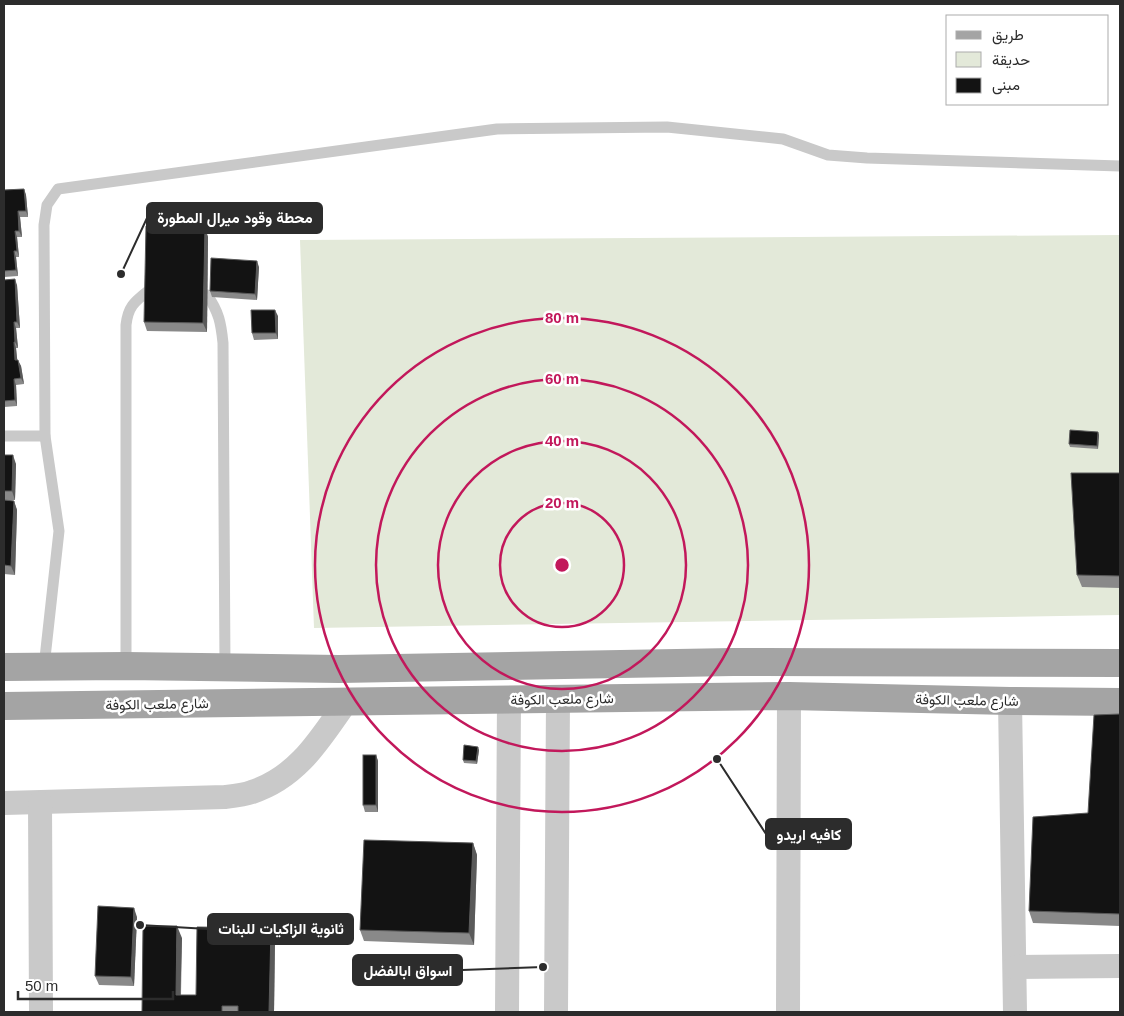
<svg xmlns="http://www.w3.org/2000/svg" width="1124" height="1016" font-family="Arial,Vazirmatn,sans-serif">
  <rect width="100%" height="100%" fill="#fff"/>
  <!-- green -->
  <path fill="#e3e9d9" d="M1120 235V615L314 628 300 240Z"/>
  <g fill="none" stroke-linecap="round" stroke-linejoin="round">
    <!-- lane -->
    <g stroke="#c9c9c9" stroke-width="11">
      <path d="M207 295C219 312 221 323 223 343L225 667"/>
      <path d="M4 436H45"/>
      <path d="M126 666V325C128 307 134 302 148 291"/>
      <path d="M44 667 59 531 45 436 44 225 47 205 58 189 497 129 667 127 783 139 828 155 867 158 1120 166"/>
    </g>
    <!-- street -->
    <g stroke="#c9c9c9" stroke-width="24">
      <path d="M1010 701 1015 1012"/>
      <path d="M4 803 225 797C234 796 244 795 252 792 298 777 320 739 346 702"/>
      <path d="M40 803 41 1012"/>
      <path d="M1015 967 1120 966"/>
      <path d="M507 1012 509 700"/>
      <path d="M556 1012 558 699"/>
      <path d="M788 1012 789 696"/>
    </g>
    <!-- primary -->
    <g stroke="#a4a4a4" stroke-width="28">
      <path d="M4 667 126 666 339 669 733 662 1120 663"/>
      <path d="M4 706 789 696 1010 701 1120 702"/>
    </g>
  </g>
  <!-- wall -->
  <g fill="#898989">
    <path d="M24 189 26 195 28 217H20L22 237H17L19 257H16L18 276 4 277V190Z"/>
    <path d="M205 228 208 237 207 332 147 331 144 322Z"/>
    <path d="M259 267 257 300 212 297 210 291Z"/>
    <path d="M4 280 17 285 20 328H16L18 348H16L17 360 21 366 24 384 16 385 17 406 4 407Z"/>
    <path d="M278 316V339L254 340 252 333Z"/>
    <path d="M1098 432 1099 435 1098 449 1070 447 1069 444Z"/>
    <path d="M4 455 16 464 15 500H4Z"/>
    <path d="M1120 473V588L1082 587 1077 575Z"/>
    <path d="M4 500 14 501 17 510 15 575 4 574Z"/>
    <path d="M1120 714V926L1033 923 1029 911 1088 813Z"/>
    <path d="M479 750 477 764 464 763 463 760Z"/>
    <path d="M376 755 378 761V812H365L363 805Z"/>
    <path d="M473 843 477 855 474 945 364 941 360 930Z"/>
    <path d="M137 917 134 986 99 985 95 976Z"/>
    <path d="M182 938 181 995H196L275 940 274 1012H142Z"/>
  </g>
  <!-- shaded-wall -->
  <g fill="#5a5a5a">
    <path d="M24 189 26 195 28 217 26 211Z"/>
    <path d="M18 211 20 217 22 237 19 231Z"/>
    <path d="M205 228 208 237 207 332 203 323Z"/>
    <path d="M15 231 17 237 19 257 17 251Z"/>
    <path d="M14 251 16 257 18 276 16 270Z"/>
    <path d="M257 261 259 267 257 300 255 294Z"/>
    <path d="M15 279 17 285 20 328 17 322Z"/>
    <path d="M275 310 278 316V339L276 333Z"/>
    <path d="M14 322 16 328 18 348 15 342Z"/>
    <path d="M14 342 16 348 18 367 15 360Z"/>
    <path d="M18 360 21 366 24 384 21 378Z"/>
    <path d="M14 379 16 385 17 406 15 400Z"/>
    <path d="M1098 432 1099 435 1098 449 1097 446Z"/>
    <path d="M13 455 16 464 15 500 12 491Z"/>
    <path d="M14 501 17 510 15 575 11 566Z"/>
    <path d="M478 747 479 750 477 764 476 761Z"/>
    <path d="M376 755 378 761V812L376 805Z"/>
    <path d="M473 843 477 855 474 945 469 933Z"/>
    <path d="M134 908 137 917 134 986 131 977Z"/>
    <path d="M177 926 182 938 180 1007 176 995Z"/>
    <path d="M271 928 275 940 274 1012H269Z"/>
  </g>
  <!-- building -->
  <g fill="#131313" stroke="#5a5a5a">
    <path d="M24 189 26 211H18L19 231H15L17 251H14L16 270 4 271V190Z"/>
    <path d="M146 226 205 228 203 323 144 322Z"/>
    <path d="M211 258 257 261 255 294 210 291Z"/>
    <path d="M15 279 17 322H14L15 342H14L15 360H18L21 378 14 379 15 400 4 401V280Z"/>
    <path d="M251 310H275L276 333H252Z"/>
    <path d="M1070 430 1098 432 1097 446 1069 444Z"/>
    <path d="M4 455H13L12 491H4Z"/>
    <path d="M1071 473H1120V576L1077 575Z"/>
    <path d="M4 500 14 501 11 566 4 565Z"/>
    <path d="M1120 714V914L1029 911 1033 817 1088 813 1094 715Z"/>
    <path d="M464 745 478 747 476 761 463 760Z"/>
    <rect x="363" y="755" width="13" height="50"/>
    <path d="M364 840 473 843 469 933 360 930Z"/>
    <path d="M98 906 134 908 131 977 95 976Z"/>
    <path d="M143 926H177L176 995H196L197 927 271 928 269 1012H238V1006H222V1012H142Z"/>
  </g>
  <!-- distance rings -->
  <g fill="none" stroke="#c2185b" stroke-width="2.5">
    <circle cx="562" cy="565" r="62"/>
    <circle cx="562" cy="565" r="124"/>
    <circle cx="562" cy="565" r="186"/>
    <circle cx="562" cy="565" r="247"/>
  </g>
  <g text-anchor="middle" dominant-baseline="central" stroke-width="5" stroke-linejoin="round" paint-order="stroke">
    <!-- street labels -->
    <g font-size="14" fill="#2c2c2c" stroke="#fff">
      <text transform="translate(562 699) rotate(-1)">شارع ملعب الكوفة</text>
      <text transform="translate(967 700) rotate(1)">شارع ملعب الكوفة</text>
      <text transform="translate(157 704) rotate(-1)">شارع ملعب الكوفة</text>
    </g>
  </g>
  <circle cx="562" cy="565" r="8" fill="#c2185b" stroke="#fff" stroke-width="2.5"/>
  <g font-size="15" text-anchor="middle" font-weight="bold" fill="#c2185b" stroke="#fff" stroke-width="5" stroke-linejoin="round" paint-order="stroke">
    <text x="562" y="323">80 m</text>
    <text x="562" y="384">60 m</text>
    <text x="562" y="446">40 m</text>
    <text x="562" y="508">20 m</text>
  </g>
  <!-- callouts -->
  <path fill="none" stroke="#2c2c2c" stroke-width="2" d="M121 274L147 218M717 759L766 834M140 925L208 929M543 967L462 970"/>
  <g fill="#2c2c2c" stroke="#fff" stroke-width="2">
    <circle cx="121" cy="274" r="5"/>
    <circle cx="717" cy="759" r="5"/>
    <circle cx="140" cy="925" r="5"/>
    <circle cx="543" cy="967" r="5"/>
  </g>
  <g fill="#2c2c2c" stroke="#2c2c2c" stroke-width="2">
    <rect x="147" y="203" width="175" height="30" rx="5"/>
    <rect x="766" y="819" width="85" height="30" rx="5"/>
    <rect x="208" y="914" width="145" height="30" rx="5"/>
    <rect x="353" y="955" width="109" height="30" rx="5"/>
  </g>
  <g font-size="15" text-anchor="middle" font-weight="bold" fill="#fff">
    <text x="235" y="223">محطة وقود ميرال المطورة</text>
    <text x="809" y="840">كافيه اريدو</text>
    <text x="281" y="934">ثانوية الزاكيات للبنات</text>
    <text x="408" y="976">اسواق ابالفضل</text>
  </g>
  <!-- border -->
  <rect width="1124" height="1016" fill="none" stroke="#2c2c2c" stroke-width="10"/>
  <!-- legend -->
  <rect x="946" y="15" width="162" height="90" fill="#ffffff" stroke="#ababab"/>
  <rect x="956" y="31" width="25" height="8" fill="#a4a4a4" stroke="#ababab"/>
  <text x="992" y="40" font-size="15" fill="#2c2c2c">طريق</text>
  <rect x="956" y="52" width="25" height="15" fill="#e3e9d9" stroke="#ababab"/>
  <text x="992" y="65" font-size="15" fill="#2c2c2c">حديقة</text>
  <rect x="956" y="78" width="25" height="15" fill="#131313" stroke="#ababab"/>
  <text x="992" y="90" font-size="15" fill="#2c2c2c">مبنى</text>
  <!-- scale -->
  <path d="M18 991v8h155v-8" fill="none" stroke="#2c2c2c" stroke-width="2.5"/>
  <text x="25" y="991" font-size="15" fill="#2c2c2c" stroke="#ffffff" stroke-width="4" paint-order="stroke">50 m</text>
</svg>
